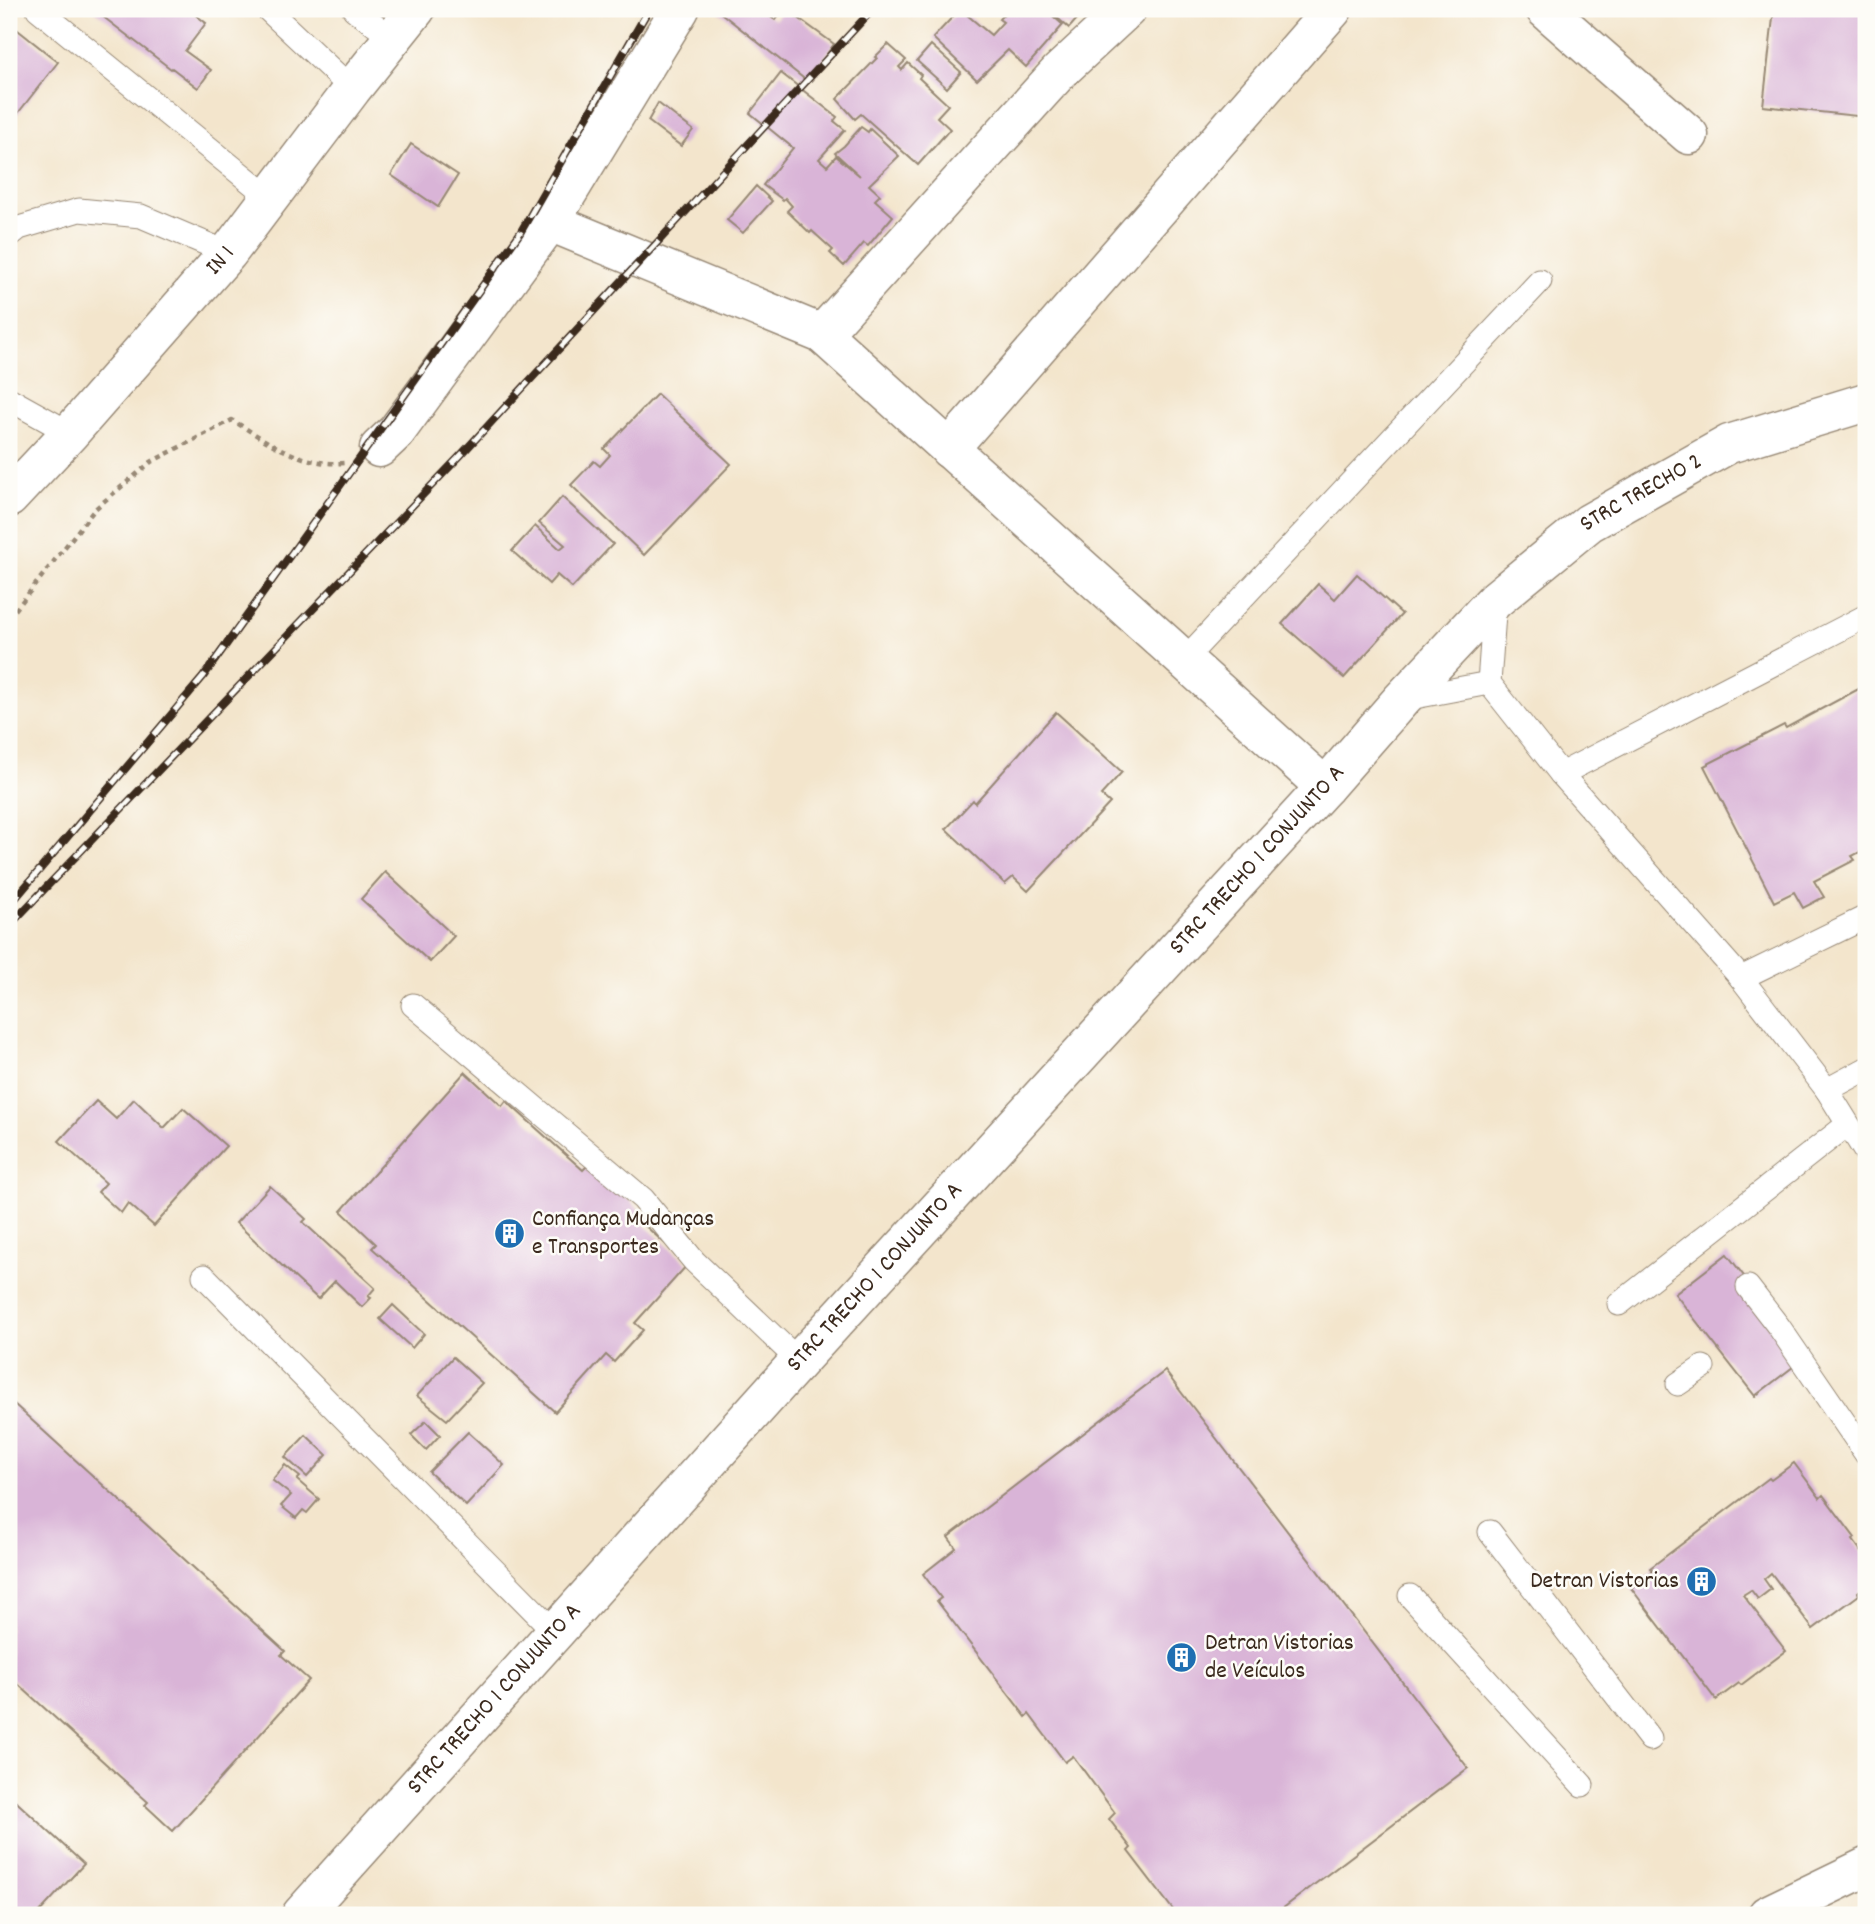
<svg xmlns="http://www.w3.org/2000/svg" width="1875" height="1924" font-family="Dekko,sans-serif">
  <rect width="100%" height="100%" fill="#fdfcf7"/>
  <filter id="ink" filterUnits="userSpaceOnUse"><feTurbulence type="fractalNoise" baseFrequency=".0143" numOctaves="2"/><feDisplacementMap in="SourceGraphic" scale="14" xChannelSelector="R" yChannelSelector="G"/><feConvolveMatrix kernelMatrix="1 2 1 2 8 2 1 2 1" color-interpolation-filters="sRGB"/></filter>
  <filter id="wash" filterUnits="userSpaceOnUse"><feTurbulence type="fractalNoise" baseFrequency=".00686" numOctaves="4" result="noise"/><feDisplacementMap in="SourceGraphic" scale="28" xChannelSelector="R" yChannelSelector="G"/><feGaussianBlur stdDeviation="1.57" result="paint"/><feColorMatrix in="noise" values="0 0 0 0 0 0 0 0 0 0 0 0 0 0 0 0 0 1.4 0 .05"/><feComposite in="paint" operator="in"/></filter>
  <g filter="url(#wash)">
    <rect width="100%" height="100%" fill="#f3e5cc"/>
    <g id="blocks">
      <!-- building -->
      <g fill="#d9b4d7">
        <path d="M93 9H188L206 23 185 51 211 70 198 88 172 68 171 69Z"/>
        <path d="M718 9H759L775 20 784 9H786L834 44 807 81 717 10Z"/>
        <path d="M960 9 991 35 1003 22 999 19 1008 9H1045L1063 25 1026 67 1008 50 977 80 933 38Z"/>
        <path d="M1047 9H1086L1069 28Z"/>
        <path d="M1774 9H1866V117L1763 106Z"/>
        <path d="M9 23 58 62 15 117 9 113Z"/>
        <path d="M888 44 906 60 899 67 902 70 908 63 921 75 919 78 948 105 937 117 950 129 918 165 861 114 855 119 837 99 877 58 875 57Z"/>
        <path d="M931 45 961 72 947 88 917 61Z"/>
        <path d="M781 73 837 117 834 121 845 130 819 159 827 166 836 156 860 176 835 153 844 146 861 127 868 132 870 129 899 156 869 185 880 195 875 200 893 216 868 246 864 243 844 266 830 253 833 250 812 231 810 233 787 211 792 206 785 198 783 200 763 185 793 148 750 113Z"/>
        <path d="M658 103 693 130 681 146 648 121Z"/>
        <path d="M411 144 458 175 438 207 391 175Z"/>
        <path d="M756 186 772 201 743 233 727 220Z"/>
        <path d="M657 394 731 464 644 555 571 485 594 461 600 466 610 455 604 449Z"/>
        <path d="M562 497 613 544 572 588 557 575 549 584 512 551 535 526 560 549 565 545 539 523Z"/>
        <path d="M1357 574 1402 614 1344 678 1282 624 1318 584 1335 599Z"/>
        <path d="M1866 685V849L1852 856 1855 860 1814 881 1824 897 1803 908 1794 892 1774 902 1704 766 1784 725 1786 728Z"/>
        <path d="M1056 712 1122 772 1101 795 1110 803 1028 891 1013 877 1005 884 946 829 973 800 975 803Z"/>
        <path d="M385 872 454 936 430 962 361 899Z"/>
        <path d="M465 1072 502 1106 506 1101 583 1170 589 1164 647 1216 642 1223 688 1264 635 1323 643 1330 614 1362 606 1355 555 1412 372 1248 376 1244 341 1211Z"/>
        <path d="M134 1099 164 1128 183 1108 226 1146 154 1226 128 1203 121 1213 98 1192 106 1183 59 1141 96 1101 116 1119Z"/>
        <path d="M270 1186 306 1219 303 1222 375 1288 368 1296 371 1298 362 1307 335 1281 318 1299 236 1223Z"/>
        <path d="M1727 1254 1806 1357 1755 1396 1675 1294Z"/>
        <path d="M393 1305 424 1334 412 1348 380 1319Z"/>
        <path d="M453 1357 482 1383 447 1420 417 1396Z"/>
        <path d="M1165 1371 1468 1768 1274 1915H1177L1128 1851 1131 1848 1109 1819 1115 1813 1073 1756 1065 1762 1029 1714 1026 1717 937 1601 941 1598 923 1574 956 1548 948 1537Z"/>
        <path d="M14 1404 285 1651 281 1655 309 1680 173 1831 145 1805 148 1802 9 1676V1409Z"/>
        <path d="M426 1421 440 1435 426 1450 411 1435Z"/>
        <path d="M468 1432 504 1465 466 1506 429 1472Z"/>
        <path d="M306 1435 327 1455 307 1477 285 1457Z"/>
        <path d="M1794 1463 1820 1498 1823 1495 1855 1538 1853 1540 1866 1558V1585L1858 1592 1859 1595 1813 1629 1771 1573 1764 1579 1771 1589 1758 1599 1751 1590 1743 1595 1786 1651 1741 1685 1739 1683 1716 1700 1631 1588 1653 1571 1650 1568 1769 1478 1771 1480Z"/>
        <path d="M285 1465 300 1477 297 1480 319 1499 307 1513 303 1510 296 1518 281 1506 291 1495 272 1480Z"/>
        <path d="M9 1795 84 1864 37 1915H9Z"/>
      </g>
    </g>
  </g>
  <g filter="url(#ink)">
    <use href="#blocks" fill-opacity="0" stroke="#978875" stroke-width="2"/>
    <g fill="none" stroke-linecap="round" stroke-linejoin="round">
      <defs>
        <g id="service">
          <path d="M38 9 269 197"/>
          <path d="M267 9 352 89"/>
          <path d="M354 9 392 38"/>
          <path d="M9 236 19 228 79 210 141 216 228 253"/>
          <path d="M9 399 70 433"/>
          <path d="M1495 600 1489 683 1561 774 1741 978 1827 1090 1866 1153"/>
          <path d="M1184 660 1540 281"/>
          <path d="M1404 699 1489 683"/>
          <path d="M1561 774 1866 616"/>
          <path d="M1741 978 1866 917"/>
          <path d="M413 1005 643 1199 694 1261 799 1361"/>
          <path d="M1827 1090 1866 1069"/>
          <path d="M204 1276 555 1632"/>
          <path d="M1748 1287 1779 1327 1866 1454"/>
          <path d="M1619 1304 1847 1125"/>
          <path d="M1678 1384 1703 1367"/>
          <path d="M1490 1532 1650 1739"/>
          <path d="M1410 1596 1582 1785"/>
        </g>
        <g id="minor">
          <path d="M1545 9 1689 135"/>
          <path d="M550 222 822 334 1325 787"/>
          <path d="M822 334 1059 72 1127 9"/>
          <path d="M379 448 396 432 550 222 680 9"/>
          <path d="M949 449 1333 9"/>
        </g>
        <g id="tertiary">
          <path id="s1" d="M9 498 70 433 228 253 352 89 416 9"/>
        </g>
        <g id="secondary">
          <path id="s2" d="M301 1915 799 1361 1325 787 1401 700 1495 600 1589 523 1729 444 1866 402"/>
          <path d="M1767 1915 1866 1867"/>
        </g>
      </defs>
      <!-- service casing -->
      <use href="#service" stroke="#978875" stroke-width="25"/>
      <!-- minor casing -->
      <use href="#minor" stroke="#978875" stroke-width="41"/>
      <!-- tertiary casing -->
      <use href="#tertiary" stroke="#978875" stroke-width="41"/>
      <!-- secondary casing -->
      <use href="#secondary" stroke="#978875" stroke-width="41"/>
      <!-- path -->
      <path stroke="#978875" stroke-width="4.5" stroke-dasharray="5 5" stroke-linecap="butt" d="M9 618 95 509 151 462 232 420C268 442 300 466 344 463"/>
      <!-- service -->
      <use href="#service" stroke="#fff" stroke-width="23"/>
      <!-- minor -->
      <use href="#minor" stroke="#fff" stroke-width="38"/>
      <!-- tertiary -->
      <use href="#tertiary" stroke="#fff" stroke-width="38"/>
      <!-- secondary -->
      <use href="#secondary" stroke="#fff" stroke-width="38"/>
      <defs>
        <g id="rail">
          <path d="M9 906 203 677 357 462 520 233 649 9"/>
          <path d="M9 926 460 456 873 9"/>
        </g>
      </defs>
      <!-- rail casing -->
      <use href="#rail" stroke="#3b2a1e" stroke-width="8"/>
      <!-- rail -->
      <use href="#rail" stroke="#fdfcf7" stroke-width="5" stroke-dasharray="16" stroke-linecap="butt"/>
    </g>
  </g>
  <!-- icons -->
  <defs>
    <symbol id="building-disc" viewBox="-11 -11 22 22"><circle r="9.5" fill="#1f6fb2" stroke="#fdfcf7"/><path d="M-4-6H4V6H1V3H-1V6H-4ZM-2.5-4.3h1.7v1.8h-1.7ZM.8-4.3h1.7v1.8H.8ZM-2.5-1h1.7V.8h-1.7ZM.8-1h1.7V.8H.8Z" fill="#fff"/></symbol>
  </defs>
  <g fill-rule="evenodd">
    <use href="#building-disc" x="492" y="1216" width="35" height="35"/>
    <use href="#building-disc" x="1684" y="1564" width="35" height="35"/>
    <use href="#building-disc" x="1164" y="1640" width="35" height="35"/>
  </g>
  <g text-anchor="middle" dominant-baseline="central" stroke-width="5" stroke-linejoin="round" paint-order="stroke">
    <!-- street labels -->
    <g font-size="24" fill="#3b2a1e" stroke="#fdfcf7">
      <text stroke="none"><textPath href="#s1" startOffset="318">IN 1</textPath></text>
      <text stroke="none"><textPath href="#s2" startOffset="1958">STRC TRECHO 2</textPath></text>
      <text stroke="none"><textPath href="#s2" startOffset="1424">STRC TRECHO 1 CONJUNTO A</textPath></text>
      <text stroke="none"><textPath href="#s2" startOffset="858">STRC TRECHO 1 CONJUNTO A</textPath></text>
      <text stroke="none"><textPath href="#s2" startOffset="290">STRC TRECHO 1 CONJUNTO A</textPath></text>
    </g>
    <!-- poi labels -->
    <g font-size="24" fill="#3b2a1e" stroke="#fdfcf7" text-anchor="start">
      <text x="532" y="1220">Confiança Mudanças<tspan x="532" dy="28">e Transportes</tspan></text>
      <text x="1679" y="1582" text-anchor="end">Detran Vistorias</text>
      <text x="1205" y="1644">Detran Vistorias<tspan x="1205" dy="28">de Veículos</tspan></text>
    </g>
  </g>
  <!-- margin -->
  <rect width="1875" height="1924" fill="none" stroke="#fdfcf7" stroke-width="35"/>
</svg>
